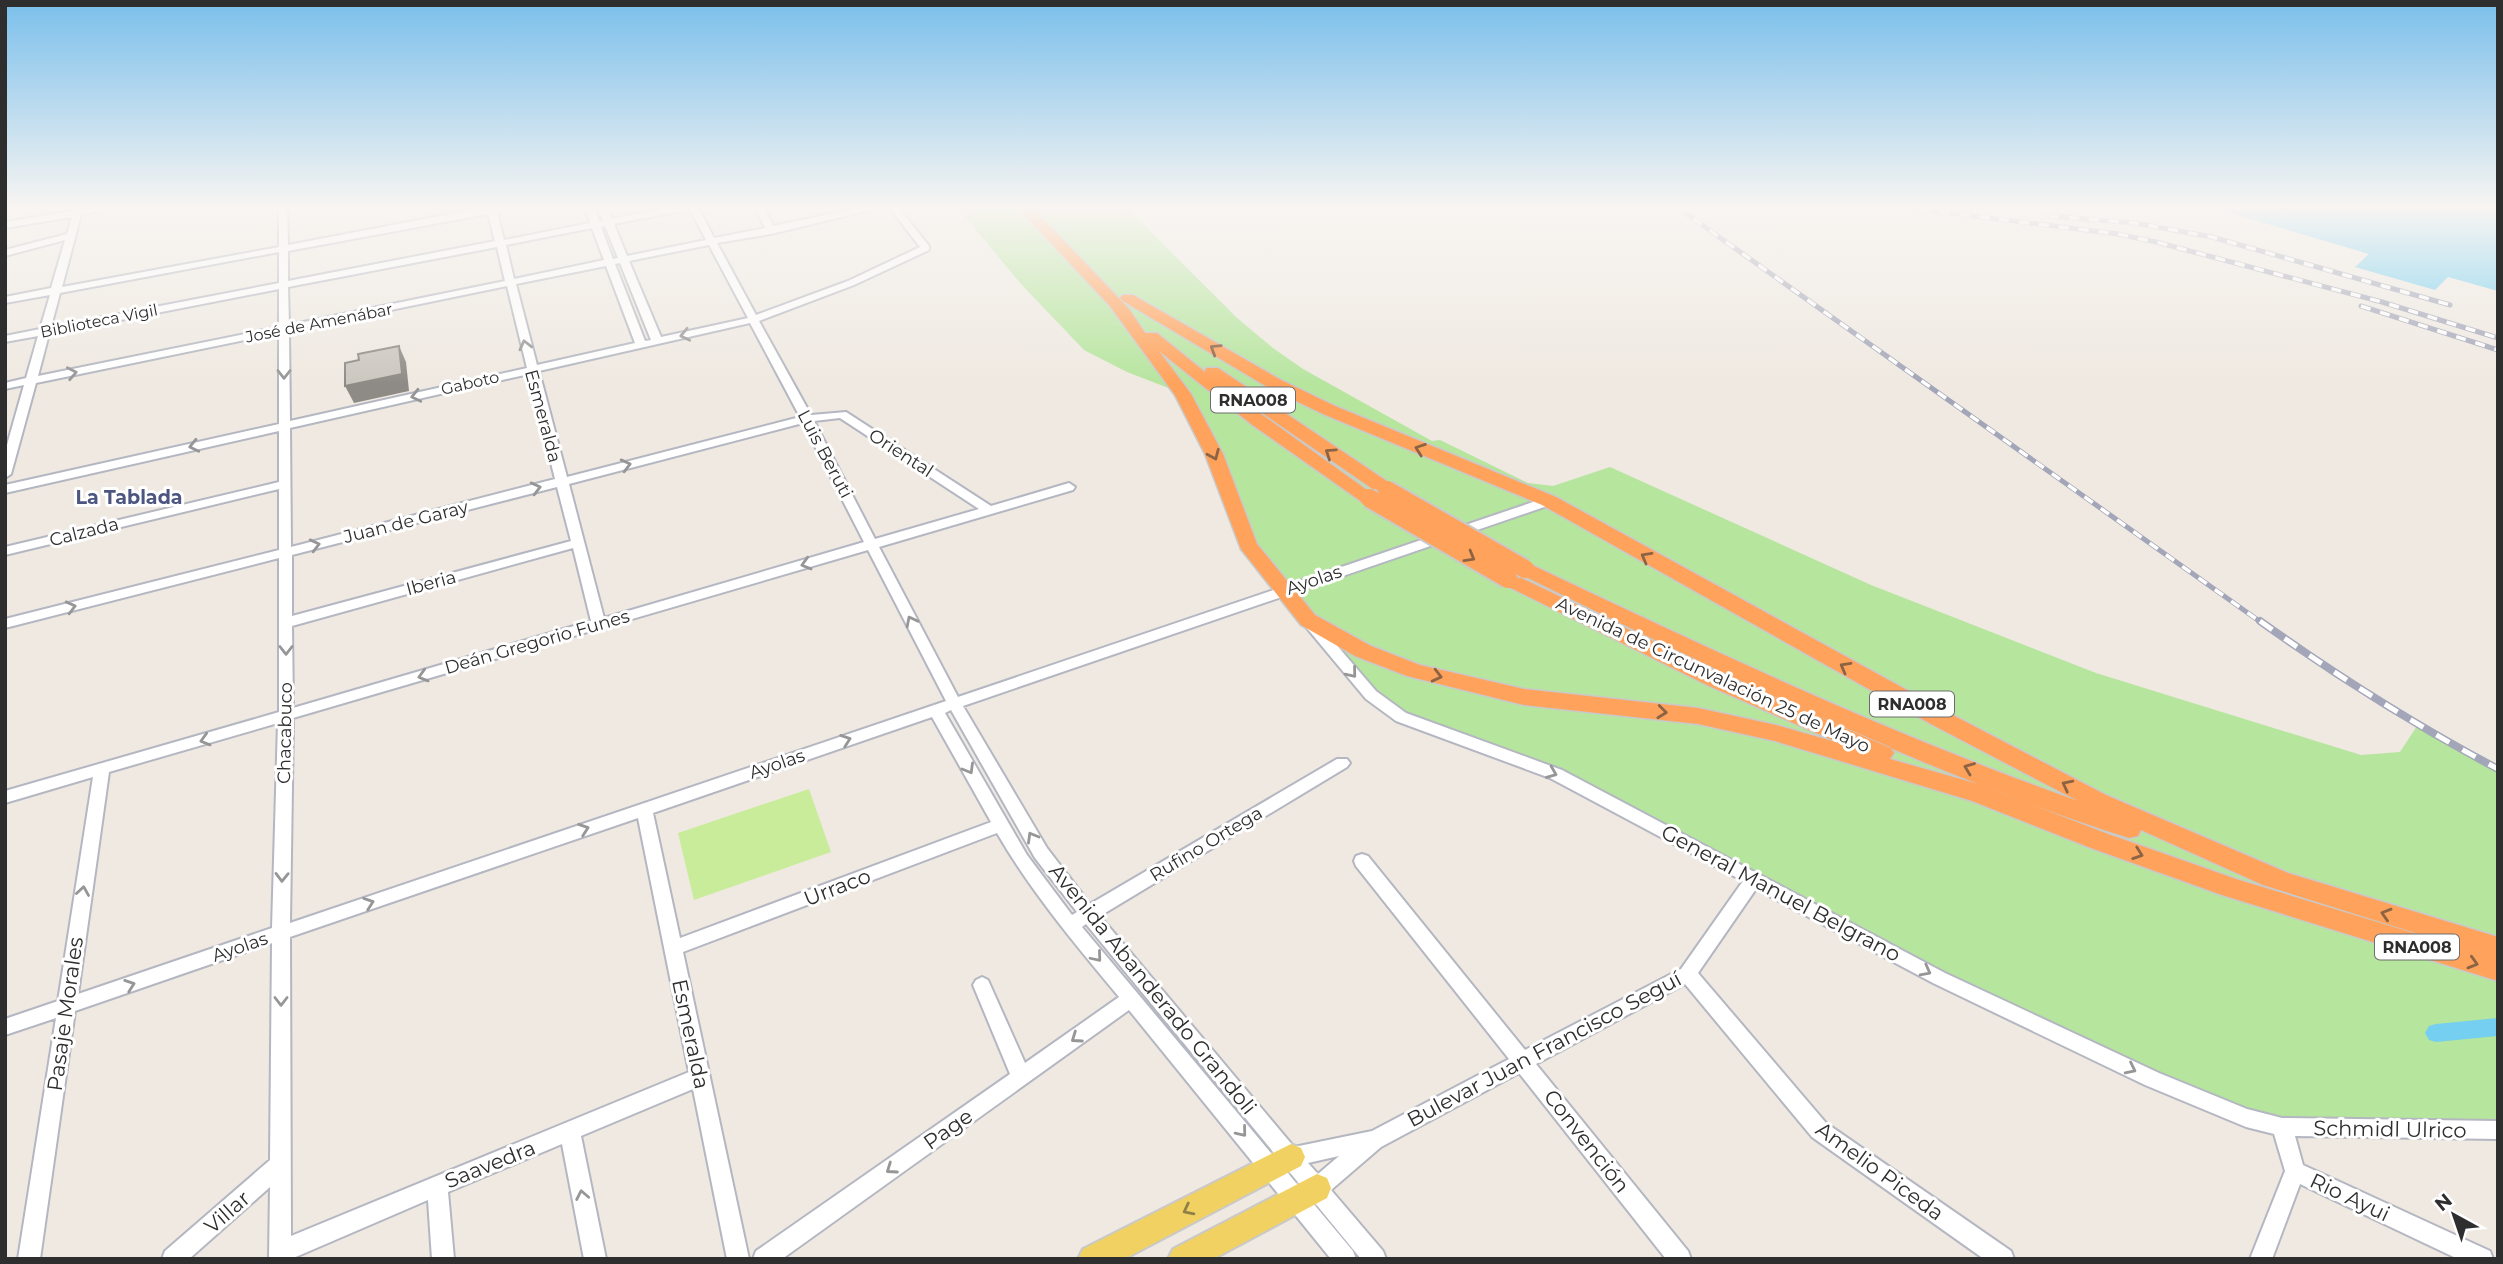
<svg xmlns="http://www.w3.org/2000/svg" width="2503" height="1264" font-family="Montserrat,sans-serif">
  <rect width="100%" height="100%" fill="#efe9e1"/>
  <!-- green -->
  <path fill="#b6e59e" d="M957 207H1126L1236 317 1273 348 1303 369 1432 441 1440 440 1528 483 1553 486 1610 467 1871 585 2096 673 2361 755 2400 752 2417 726 2498 769V1130L2282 1127 2152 1079 1556 774 1432 730 1371 695 1248 545 1184 394 1127 372 1084 350 1021 284Z"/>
  <!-- pitch -->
  <path fill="#c9ec9a" d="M809 789 831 852 694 900 678 833Z"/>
  <!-- water -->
  <path fill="#75cff0" d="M2210 207H2498V291L2448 277 2435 290 2355 267 2369 254Z"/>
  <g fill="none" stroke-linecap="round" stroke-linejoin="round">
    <!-- canal -->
    <path fill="#75cff0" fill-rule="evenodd" d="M2498 1018V1036L2436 1042 2429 1040 2425 1033 2429 1026 2436 1024Z"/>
    <defs>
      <path id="minor" d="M74 207H83V210L119 207 81 215 62 287 279 247V207H287L288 245 487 207H513L497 212 504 240 590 223 585 207H594L599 221H603L598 207H607L612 219 672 207H698L714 238 765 228 755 207H764L773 226 864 207H883L771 234 717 243 756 315 848 281 920 247 889 207H898L929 246V250L854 285 759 321 811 415 846 412 991 506 1069 483 1075 487 1073 490 879 547 958 697 1545 498H1553L1555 501 1553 504 963 706 1047 848 1090 904 1337 759H1347L1350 763 1347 767 1100 916 1294 1147 1372 1131 1509 1059 1356 866 1354 861 1356 856 1362 854 1368 856 1525 1050 1681 969 1743 881 1550 778 1396 721 1366 699 1306 627 1304 624 1306 621H1316L1376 691 1406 713 1562 770 1945 973 2159 1073 2247 1109 2282 1118 2498 1121V1139L2295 1136 2303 1165 2490 1251 2493 1259H2458L2300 1184 2272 1259H2250L2285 1171 2274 1134 2246 1127 2145 1085 1933 983 1756 889 1698 973 1826 1123 2011 1251 2014 1259H1984L1812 1137 1685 984 1536 1064 1688 1251 1691 1259H1666L1519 1073 1381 1147 1331 1190 1383 1251 1386 1259H1361L1086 924 1082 927 1353 1251 1356 1259H1331L1129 1010 782 1259H753L756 1251 1010 1074 973 985 976 980 982 977 988 980 1025 1063 1119 997C1076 945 1031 892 997 833L683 952 749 1259H727L693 1089 581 1136 606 1259H584L562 1144 448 1192 454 1259H432L428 1200 291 1259H269L270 1187 189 1259H162L165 1251 270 1160 272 943 75 1011 40 1259H18L56 1018 5 1035V1019L58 1001 93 777 5 803V791L279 712V558L5 628V619L279 550V489L5 555V547L279 482V431L5 493V485L279 424V333L36 383 11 474 5 478V452L24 385 5 389V383L26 378 38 336 5 342V336L40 329 50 295 5 303V297L51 288 65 240 5 256V250L67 234 72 217 5 228V222L73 211ZM690 209 706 240 627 256 614 224ZM488 214 495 241 288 281V251ZM605 226 618 258 613 259 601 227ZM592 228 604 260 514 279 506 245ZM709 245 748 318 661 337 629 261ZM497 247 505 281 289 325 288 287ZM279 252V283L51 327 60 293ZM620 263 651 340 645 341 615 264ZM606 266 635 343 537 365 516 284ZM507 286 527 368 290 421 289 331ZM279 289V327L38 376 49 334ZM750 323 800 417 567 477 539 371ZM529 374 555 479 291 547 290 428ZM840 418 979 509 875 539 814 421ZM803 423 864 542 604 618 569 484ZM557 487 571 541 292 616V555ZM573 548 591 621 293 708 292 626ZM868 550 946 701 290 923 293 718ZM951 710 1035 858 1077 912 1072 915 1027 855 945 713ZM932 717 991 822 680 938 653 813ZM278 723 272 928 78 994 109 772ZM638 818 689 1072 291 1236 290 937ZM1339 1156 1318 1174 1308 1163Z"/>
      <g id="major">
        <path d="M1291 1144 1301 1148 1305 1157 1301 1166 1124 1259H1078L1083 1249Z"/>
        <path d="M1317 1174 1327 1178 1331 1188 1327 1198 1213 1259H1168L1173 1249Z"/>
      </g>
      <path id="highway" d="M1017 207H1032L1129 309 1145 333H1157L1205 372 1206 368H1218L1394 486 1396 490 1394 494H1380L1217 382 1378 498 1369 504 1362 502 1251 424 1159 351 1191 394 1223 454 1257 544 1315 615 1371 646 1420 665 1524 689 1698 708 1776 725 1839 743 1707 685 1501 583 1498 579 1501 575H1515L1723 675 1890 747 1894 753 1890 759 1978 784 2108 834 2236 879 2479 953 2263 885 2141 830 2138 836 2129 838C1921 772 1714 669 1518 573L1515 569 1518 565H1532C1711 650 1891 735 2078 801L1929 723 1542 505 1323 414 1269 388 1123 301 1120 298 1123 295H1133L1281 380 1335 406 1556 497 1945 711 2106 795 2288 873 2498 937V981L2222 895 2091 848 1972 801 1775 741 1698 724 1524 705 1407 676 1355 656 1301 625 1241 549 1205 454 1175 395 1110 306Z"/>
    </defs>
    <!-- minor casing -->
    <use href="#minor" stroke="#b4b7c1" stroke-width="4"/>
    <!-- major casing -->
    <use href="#major" stroke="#c9c9c9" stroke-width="4"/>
    <!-- highway casing -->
    <use href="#highway" stroke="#c9c9c9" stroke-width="3"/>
    <!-- minor -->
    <use href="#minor" fill="#fff" fill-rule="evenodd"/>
    <!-- major -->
    <use href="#major" fill="#f2d163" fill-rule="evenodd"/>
    <!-- highway -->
    <use href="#highway" fill="#ffa35c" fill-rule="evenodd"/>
    <defs>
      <g id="rail-far1">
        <path d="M1677 207 2262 623"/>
        <path d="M1900 207 2118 234 2156 242 2382 302 2498 338"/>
        <path d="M2049 216 2135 223 2212 237 2450 305"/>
        <path d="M2361 306 2498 350"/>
      </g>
      <path id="rail" d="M2260 621C2337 676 2415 725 2498 769"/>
    </defs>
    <!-- rail-far1 casing -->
    <use href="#rail-far1" stroke="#a3a6b8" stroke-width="5"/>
    <!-- rail casing -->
    <use href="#rail" stroke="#a3a6b8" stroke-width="8"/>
    <!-- rail-far1 -->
    <use href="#rail-far1" stroke="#fff" stroke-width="3.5" stroke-dasharray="10" stroke-linecap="butt"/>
    <!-- rail -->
    <use href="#rail" stroke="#fff" stroke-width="5" stroke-dasharray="15" stroke-linecap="butt"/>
    <defs>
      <g id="highway-bridge">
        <path d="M1387 490 1525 569"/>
        <path d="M1369 498 1508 579"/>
      </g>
    </defs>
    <!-- highway-bridge casing -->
    <use href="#highway-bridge" stroke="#c9c9c9" stroke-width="22" stroke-linecap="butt"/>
    <!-- highway-bridge -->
    <use href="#highway-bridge" stroke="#ffa35c" stroke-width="18"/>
  </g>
  <!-- shaded-wall -->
  <path fill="#8e8b86" d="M399 346 406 362 409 391 354 403 345 386Z"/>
  <!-- building -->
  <path fill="#cbc7bf" stroke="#8e8b86" stroke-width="2" d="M399 346 402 374 345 386V363L359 360 358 354Z"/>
  <!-- one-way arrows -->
  <defs><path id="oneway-chevron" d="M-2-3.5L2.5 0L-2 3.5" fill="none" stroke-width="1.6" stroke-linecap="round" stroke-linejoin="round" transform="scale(1.75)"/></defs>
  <g stroke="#969696">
    <use href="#oneway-chevron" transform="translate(685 335) rotate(168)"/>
    <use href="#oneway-chevron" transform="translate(525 345) rotate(-104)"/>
    <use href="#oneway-chevron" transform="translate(72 373) rotate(-11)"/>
    <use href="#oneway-chevron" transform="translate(284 374) rotate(90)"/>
    <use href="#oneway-chevron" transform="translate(416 396) rotate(167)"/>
    <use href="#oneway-chevron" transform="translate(194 446) rotate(167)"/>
    <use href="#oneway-chevron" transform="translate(626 465) rotate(-14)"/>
    <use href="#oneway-chevron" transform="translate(536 488) rotate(-14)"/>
    <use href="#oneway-chevron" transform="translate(315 545) rotate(-14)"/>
    <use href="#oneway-chevron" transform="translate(806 564) rotate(164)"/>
    <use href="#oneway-chevron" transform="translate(71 607) rotate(-14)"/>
    <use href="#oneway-chevron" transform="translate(911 621) rotate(-117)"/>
    <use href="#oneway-chevron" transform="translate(286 650) rotate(90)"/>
    <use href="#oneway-chevron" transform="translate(1352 673) rotate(51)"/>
    <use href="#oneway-chevron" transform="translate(423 676) rotate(164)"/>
    <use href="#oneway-chevron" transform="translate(205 740) rotate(164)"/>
    <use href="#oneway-chevron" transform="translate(846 740) rotate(-19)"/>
    <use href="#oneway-chevron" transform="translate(969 769) rotate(60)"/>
    <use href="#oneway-chevron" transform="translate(1552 773) rotate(22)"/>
    <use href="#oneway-chevron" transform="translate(584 829) rotate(-19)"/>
    <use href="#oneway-chevron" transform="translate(1032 837) rotate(-120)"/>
    <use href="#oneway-chevron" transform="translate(282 877) rotate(91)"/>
    <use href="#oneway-chevron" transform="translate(83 891) rotate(-81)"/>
    <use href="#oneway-chevron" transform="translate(369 903) rotate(-19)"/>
    <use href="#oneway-chevron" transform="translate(1097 957) rotate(50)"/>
    <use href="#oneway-chevron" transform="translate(1926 971) rotate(28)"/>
    <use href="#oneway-chevron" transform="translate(130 985) rotate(-19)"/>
    <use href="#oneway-chevron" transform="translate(281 1001) rotate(90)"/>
    <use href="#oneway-chevron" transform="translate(1076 1038) rotate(145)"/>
    <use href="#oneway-chevron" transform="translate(2131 1069) rotate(26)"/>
    <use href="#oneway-chevron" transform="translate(1242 1132) rotate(51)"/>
    <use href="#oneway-chevron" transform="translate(891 1169) rotate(145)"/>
    <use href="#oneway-chevron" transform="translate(582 1195) rotate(-101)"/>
  </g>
  <g stroke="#8c6343">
    <use href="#oneway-chevron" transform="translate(1215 349) rotate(-148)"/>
    <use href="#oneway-chevron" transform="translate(1420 449) rotate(-160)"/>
    <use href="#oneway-chevron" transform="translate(1330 453) rotate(-146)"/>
    <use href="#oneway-chevron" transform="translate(1214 455) rotate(67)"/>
    <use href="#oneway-chevron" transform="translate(1470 557) rotate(30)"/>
    <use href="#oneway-chevron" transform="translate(1646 557) rotate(-151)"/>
    <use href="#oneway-chevron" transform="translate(1845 667) rotate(-151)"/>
    <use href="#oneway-chevron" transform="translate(1437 676) rotate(14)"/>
    <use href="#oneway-chevron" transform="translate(1662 712) rotate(6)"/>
    <use href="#oneway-chevron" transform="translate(1969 768) rotate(-159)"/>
    <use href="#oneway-chevron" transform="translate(2067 785) rotate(-153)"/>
    <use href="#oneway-chevron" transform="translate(2138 854) rotate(19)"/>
    <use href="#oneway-chevron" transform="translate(2386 914) rotate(-163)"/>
    <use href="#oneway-chevron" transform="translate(2473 963) rotate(16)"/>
  </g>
  <use stroke="#908048" href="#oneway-chevron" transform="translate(1188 1210) rotate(153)"/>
  <!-- sky -->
  <linearGradient id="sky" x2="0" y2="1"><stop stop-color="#7abfeb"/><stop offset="0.54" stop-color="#f8f5f2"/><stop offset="1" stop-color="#f8f5f2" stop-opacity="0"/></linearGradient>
  <rect width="2503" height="384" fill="url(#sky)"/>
  <g text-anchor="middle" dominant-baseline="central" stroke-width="6" stroke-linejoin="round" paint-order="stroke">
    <!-- far-street labels -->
    <g font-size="16" fill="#2e2e2e" stroke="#fff">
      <text transform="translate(99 321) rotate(-11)">Biblioteca Vigil</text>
      <text transform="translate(319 323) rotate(-11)">José de Amenábar</text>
      <text transform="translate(470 383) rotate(-13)">Gaboto</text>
    </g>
    <!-- shield labels -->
    <g fill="#fff" stroke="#6d6d6d" stroke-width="2">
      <rect x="1211" y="387.5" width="84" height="25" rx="5"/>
      <rect x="1870" y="691.5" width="84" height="25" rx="5"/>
      <rect x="2375" y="934.5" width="84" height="25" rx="5"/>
    </g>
    <g font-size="16" font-weight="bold" fill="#2e2e2e">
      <text x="1253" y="400">RNA008</text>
      <text x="1912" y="704">RNA008</text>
      <text x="2417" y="947">RNA008</text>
    </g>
    <!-- street labels -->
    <g font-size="18" fill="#2e2e2e" stroke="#fff">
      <text transform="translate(543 416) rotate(75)">Esmeralda</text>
      <text transform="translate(901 453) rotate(33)">Oriental</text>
      <text transform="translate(825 454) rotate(62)">Luis Beruti</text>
      <text transform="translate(406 522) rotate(-14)">Juan de Garay</text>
      <text transform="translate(84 532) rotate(-14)">Calzada</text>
      <text transform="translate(1314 580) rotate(-19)">Ayolas</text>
      <text transform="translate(431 583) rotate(-15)">Iberia</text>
      <text transform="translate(537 642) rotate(-16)">Deán Gregorio Funes</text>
      <text transform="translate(1713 675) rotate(25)">Avenida de Circunvalación 25 de Mayo</text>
      <text transform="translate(285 733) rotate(-89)">Chacabuco</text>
      <text transform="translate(777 764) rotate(-19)">Ayolas</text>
      <text transform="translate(1206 844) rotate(-31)">Rufino Ortega</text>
      <text transform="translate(240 947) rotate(-19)">Ayolas</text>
    </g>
    <!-- neighbourhood labels -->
    <g font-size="19" font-weight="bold" fill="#4d5680" stroke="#fff">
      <text x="129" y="497">La Tablada</text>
    </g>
    <!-- near-street labels -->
    <g font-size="21" fill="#2e2e2e" stroke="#fff">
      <text transform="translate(837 887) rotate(-21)">Urraco</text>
      <text transform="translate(1781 893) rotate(28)">General Manuel Belgrano</text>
      <text transform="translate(1153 989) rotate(51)">Avenida Abanderado Grandoli</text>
      <text transform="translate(65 1014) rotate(-82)">Pasaje Morales</text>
      <text transform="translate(691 1034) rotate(78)">Esmeralda</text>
      <text transform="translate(1544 1049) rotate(-28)">Bulevar Juan Francisco Seguí</text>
      <text transform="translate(948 1129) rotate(-35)">Page</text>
      <text transform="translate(2390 1129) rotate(1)">Schmidl Ulrico</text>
      <text transform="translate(1587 1141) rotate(52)">Convención</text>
      <text transform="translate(490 1164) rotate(-22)">Saavedra</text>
      <text transform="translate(1880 1171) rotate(36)">Amelio Piceda</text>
      <text transform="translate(2350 1197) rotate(25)">Rio Ayui</text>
      <text transform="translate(227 1212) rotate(-41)">Villar</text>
    </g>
  </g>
  <!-- border -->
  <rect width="2503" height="1264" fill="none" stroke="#2e2e2e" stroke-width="14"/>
  <!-- north arrow -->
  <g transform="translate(2454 1215) rotate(320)" stroke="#ffffff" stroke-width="5" paint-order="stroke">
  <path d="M0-5L12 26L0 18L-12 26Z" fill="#2e2e2e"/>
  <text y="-10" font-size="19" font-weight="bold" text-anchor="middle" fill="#2e2e2e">N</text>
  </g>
</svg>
